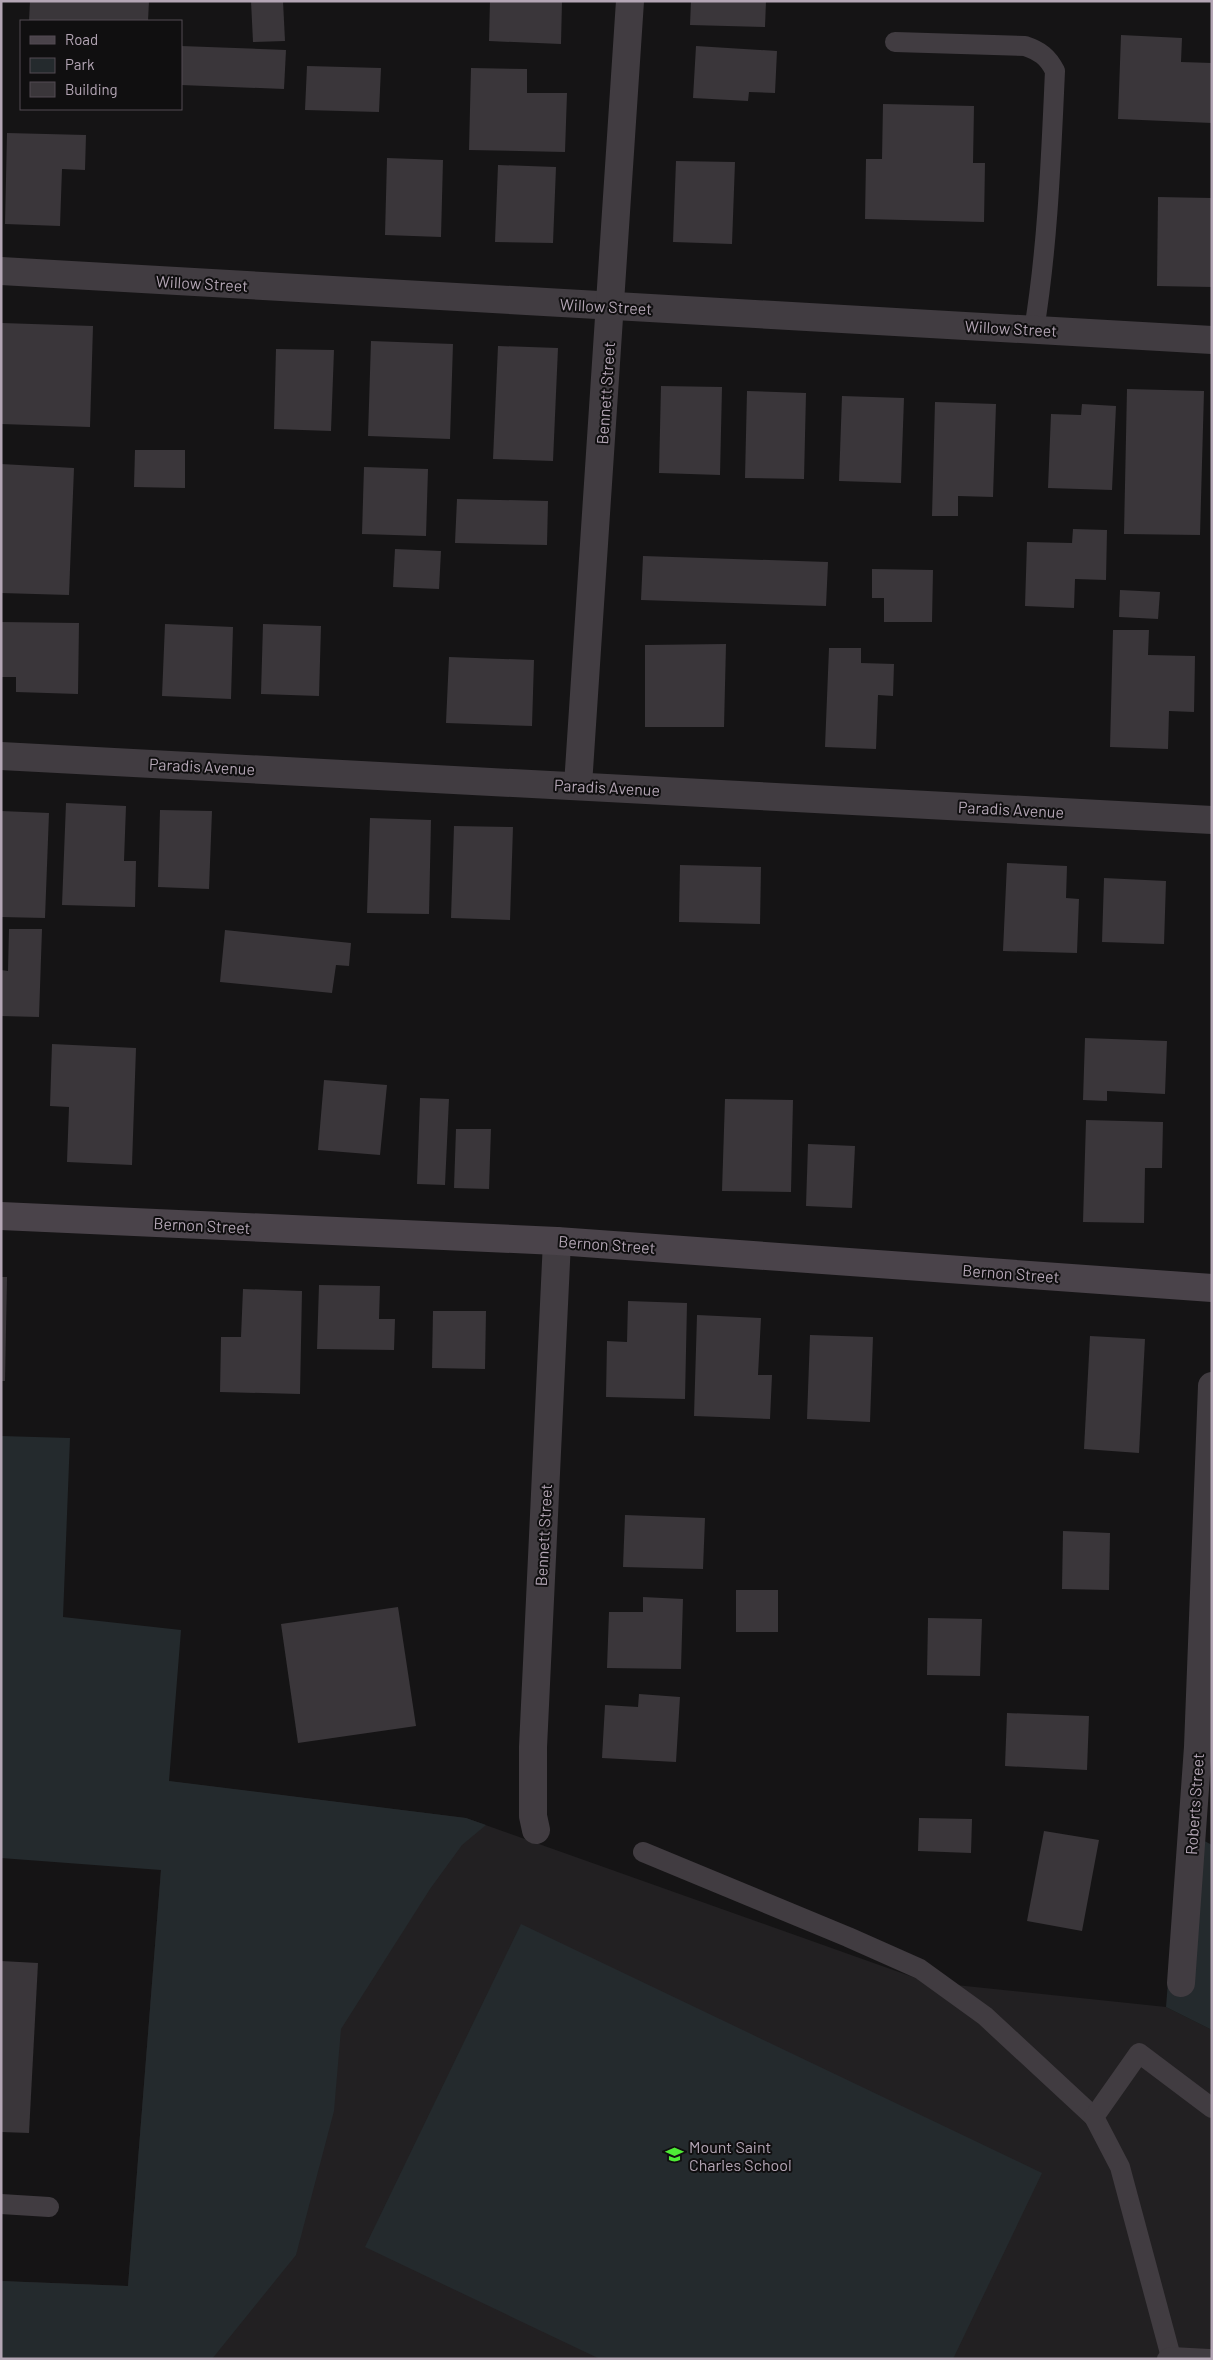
<svg xmlns="http://www.w3.org/2000/svg" width="1213" height="2360" font-family="Barlow,sans-serif">
  <rect width="100%" height="100%" fill="#151415"/>
  <!-- built -->
  <path fill="#222022" d="M168 1781 466 1818 927 1982 1166 2007 1212 2030V2359H1V2281L128 2286Z"/>
  <!-- green -->
  <g fill="#242a2d">
    <path d="M1 1436 70 1438 63 1617 181 1630 169 1781 466 1818 486 1825 462 1845 430 1889 341 2029 334 2111 296 2255 212 2359H1V2281L128 2286 161 1870 1 1858Z"/>
    <path d="M1180 1828 1212 1845V2030L1166 2007Z"/>
    <path d="M521 1924 1042 2173 953 2359H600L365 2247Z"/>
  </g>
  <!-- building -->
  <g fill="#3a363a">
    <path d="M30 1H149L148 21H29Z"/>
    <path d="M251 1H283L285 41 253 42Z"/>
    <path d="M490 1H562L561 44 489 41Z"/>
    <path d="M691 1H766L765 27 690 25Z"/>
    <path d="M1121 35 1182 38 1181 62 1212 63V123L1118 119Z"/>
    <path d="M181 46 286 50 284 89 181 85Z"/>
    <path d="M696 46 777 51 775 93 749 92 748 101 693 98Z"/>
    <path d="M307 66 381 68 379 112 305 110Z"/>
    <path d="M471 68 527 69V93H567L565 152 469 150Z"/>
    <path d="M883 104 974 106 973 163H985L984 222 865 219 866 159H882Z"/>
    <path d="M7 133 86 135 85 170 62 169 60 226 5 224Z"/>
    <path d="M387 158 443 160 441 237 385 235Z"/>
    <path d="M676 161 735 162 732 244 673 242Z"/>
    <path d="M498 165 556 167 553 243 495 242Z"/>
    <path d="M1158 197 1212 198V287L1157 286Z"/>
    <path d="M2 323 93 326 90 427 1 424Z"/>
    <path d="M371 341 453 344 450 439 368 436Z"/>
    <path d="M498 346 558 348 553 461 493 459Z"/>
    <path d="M276 349 334 350 331 431 274 429Z"/>
    <path d="M661 386 722 387 720 475 659 473Z"/>
    <path d="M1127 389 1204 391 1200 535 1124 534Z"/>
    <path d="M747 391 806 393 804 479 745 478Z"/>
    <path d="M842 396 904 398 901 483 839 481Z"/>
    <path d="M935 402 996 404 993 497 958 496V516H932Z"/>
    <path d="M1082 404 1116 406 1112 490 1048 488 1051 414 1081 415Z"/>
    <path d="M135 450H185V488L134 487Z"/>
    <path d="M1 464 74 468 69 595 1 593Z"/>
    <path d="M364 467 428 469 426 536 362 534Z"/>
    <path d="M457 499 548 501 547 545 455 543Z"/>
    <path d="M1073 529 1107 530 1106 580 1075 579 1074 608 1025 606 1027 542 1072 543Z"/>
    <path d="M395 549 441 551 439 589 393 587Z"/>
    <path d="M643 556 828 562 826 606 641 600Z"/>
    <path d="M872 569 933 570 932 622H884V598H872Z"/>
    <path d="M1120 590 1160 592 1158 619 1119 617Z"/>
    <path d="M1 622 79 623 78 694 16 692V677H1Z"/>
    <path d="M165 624 233 627 231 699 162 696Z"/>
    <path d="M263 624 321 626 319 696 261 694Z"/>
    <path d="M1113 630H1149L1148 655 1195 656 1194 712 1169 711 1168 749 1110 747Z"/>
    <path d="M726 644 724 727H645V645Z"/>
    <path d="M829 648H861V663L894 664 893 696 878 695 876 749 825 747Z"/>
    <path d="M449 657 534 660 532 726 446 723Z"/>
    <path d="M66 803 126 806 124 861H136L135 907 62 905Z"/>
    <path d="M160 810 212 811 209 889 158 887Z"/>
    <path d="M1 811 49 813 45 918 1 917Z"/>
    <path d="M370 818 431 820 429 914 367 913Z"/>
    <path d="M454 826 513 827 510 920 451 918Z"/>
    <path d="M1007 863 1067 866 1066 898 1079 899 1077 953 1003 951Z"/>
    <path d="M680 865 761 867 760 924 679 922Z"/>
    <path d="M1104 878 1166 881 1164 944 1102 942Z"/>
    <path d="M9 929H42L39 1017 1 1016V970L8 971Z"/>
    <path d="M225 930 351 943 349 966 336 965 332 993 220 982Z"/>
    <path d="M1085 1038 1167 1041 1165 1094 1107 1091V1101L1083 1100Z"/>
    <path d="M52 1044 136 1048 132 1165 67 1162 69 1107 50 1106Z"/>
    <path d="M324 1080 387 1085 380 1155 318 1150Z"/>
    <path d="M420 1098 449 1099 445 1185 417 1184Z"/>
    <path d="M725 1099 793 1100 791 1192 722 1191Z"/>
    <path d="M1086 1120 1163 1122 1162 1168H1145L1144 1223 1083 1222Z"/>
    <path d="M456 1129H491L489 1189 454 1188Z"/>
    <path d="M808 1144 855 1146 852 1208 806 1206Z"/>
    <path d="M1 1277H7L5 1381H1Z"/>
    <path d="M319 1285 380 1286 379 1319H395L394 1350 317 1349Z"/>
    <path d="M243 1289 302 1291 300 1394 220 1392 221 1337H241Z"/>
    <path d="M628 1301 687 1303 685 1399 606 1397 607 1341 627 1342Z"/>
    <path d="M433 1311H486L485 1369 432 1368Z"/>
    <path d="M697 1315 761 1318 758 1375H772L770 1419 694 1416Z"/>
    <path d="M810 1335 873 1337 870 1422 807 1419Z"/>
    <path d="M1090 1336 1145 1339 1139 1453 1084 1449Z"/>
    <path d="M625 1515 705 1518 703 1569 623 1567Z"/>
    <path d="M1063 1531 1110 1533 1109 1590 1062 1589Z"/>
    <rect x="736" y="1590" width="42" height="42"/>
    <path d="M643 1597 683 1599 681 1669 607 1668 609 1612H643Z"/>
    <path d="M398 1607 416 1726 298 1743 281 1624Z"/>
    <path d="M928 1618 982 1619 980 1676 927 1675Z"/>
    <path d="M639 1694 680 1697 676 1762 602 1758 605 1705 638 1707Z"/>
    <path d="M1007 1713 1089 1716 1087 1770 1005 1766Z"/>
    <path d="M919 1818 972 1819 971 1853 918 1851Z"/>
    <path d="M1044 1831 1099 1840 1082 1931 1027 1921Z"/>
    <path d="M1 1961 38 1963 29 2133 1 2132Z"/>
  </g>
  <g fill="none" stroke-linecap="round" stroke-linejoin="round">
    <!-- lane -->
    <g stroke="#413c41" stroke-width="20">
      <path d="M895 42 1025 46C1040 51 1048 57 1055 71 1051 157 1048 244 1034 330"/>
      <path d="M643 1852 848 1937 920 1969 985 2016 1094 2117"/>
      <path d="M1 2204 49 2207"/>
      <path d="M1171 2357 1120 2167 1094 2117 1139 2053 1212 2108"/>
      <path d="M1167 2359 1171 2357 1209 2359"/>
    </g>
    <!-- street -->
    <g stroke="#413c41" stroke-width="28">
      <path d="M1 271 1212 340"/>
      <path d="M1 756 1212 820"/>
      <path d="M578 785 630 1"/>
      <path d="M536 1830 533 1816V1747L557 1241"/>
      <path d="M1181 1983 1198 1747 1212 1386"/>
    </g>
    <!-- secondary -->
    <path stroke="#4a434a" stroke-width="28" d="M1 1216 557 1241 1212 1288"/>
  </g>
  <!-- icons -->
  <defs>
    <symbol id="school-bare" viewBox="-9 -9 18 18"><path d="M0-5L7-2L0 1L-7-2ZM-4 1L0 2.5L4 1V4Q0 6-4 4Z" fill="#4eeb36" stroke="#100f10" stroke-width="2.5" paint-order="stroke"/></symbol>
  </defs>
  <g fill-rule="evenodd">
    <use href="#school-bare" x="662" y="2142" width="25" height="25"/>
  </g>
  <g text-anchor="middle" dominant-baseline="central" stroke-width="4" stroke-linejoin="round" paint-order="stroke">
    <!-- street labels -->
    <g font-size="16" fill="#b4a6b5" stroke="#100f10">
      <text transform="translate(202 283) rotate(3)">Willow Street</text>
      <text transform="translate(606 306) rotate(3)">Willow Street</text>
      <text transform="translate(1011 328) rotate(3)">Willow Street</text>
      <text transform="translate(605 393) rotate(-86)">Bennett Street</text>
      <text transform="translate(202 766) rotate(3)">Paradis Avenue</text>
      <text transform="translate(607 787) rotate(3)">Paradis Avenue</text>
      <text transform="translate(1011 809) rotate(3)">Paradis Avenue</text>
      <text transform="translate(202 1225) rotate(3)">Bernon Street</text>
      <text transform="translate(607 1244) rotate(4)">Bernon Street</text>
      <text transform="translate(1011 1273) rotate(4)">Bernon Street</text>
      <text transform="translate(543 1535) rotate(-87)">Bennett Street</text>
      <text transform="translate(1194 1804) rotate(-86)">Roberts Street</text>
    </g>
    <!-- poi labels -->
    <g font-size="16" fill="#b4a6b5" stroke="#100f10" text-anchor="start">
      <text x="689" y="2146">Mount Saint<tspan x="689" dy="18">Charles School</tspan></text>
    </g>
  </g>
  <!-- border -->
  <rect width="1213" height="2360" fill="none" stroke="#b4a6b5" stroke-width="5"/>
  <!-- legend -->
  <rect x="20" y="20" width="162" height="90" fill="#100f10" stroke="#524b52"/>
  <rect x="30" y="36" width="25" height="8" fill="#4a434a" stroke="#524b52"/>
  <text x="65" y="45" font-size="15" fill="#b4a6b5">Road</text>
  <rect x="30" y="58" width="25" height="15" fill="#242a2d" stroke="#524b52"/>
  <text x="65" y="70" font-size="15" fill="#b4a6b5">Park</text>
  <rect x="30" y="82" width="25" height="15" fill="#3a363a" stroke="#524b52"/>
  <text x="65" y="95" font-size="15" fill="#b4a6b5">Building</text>
</svg>
